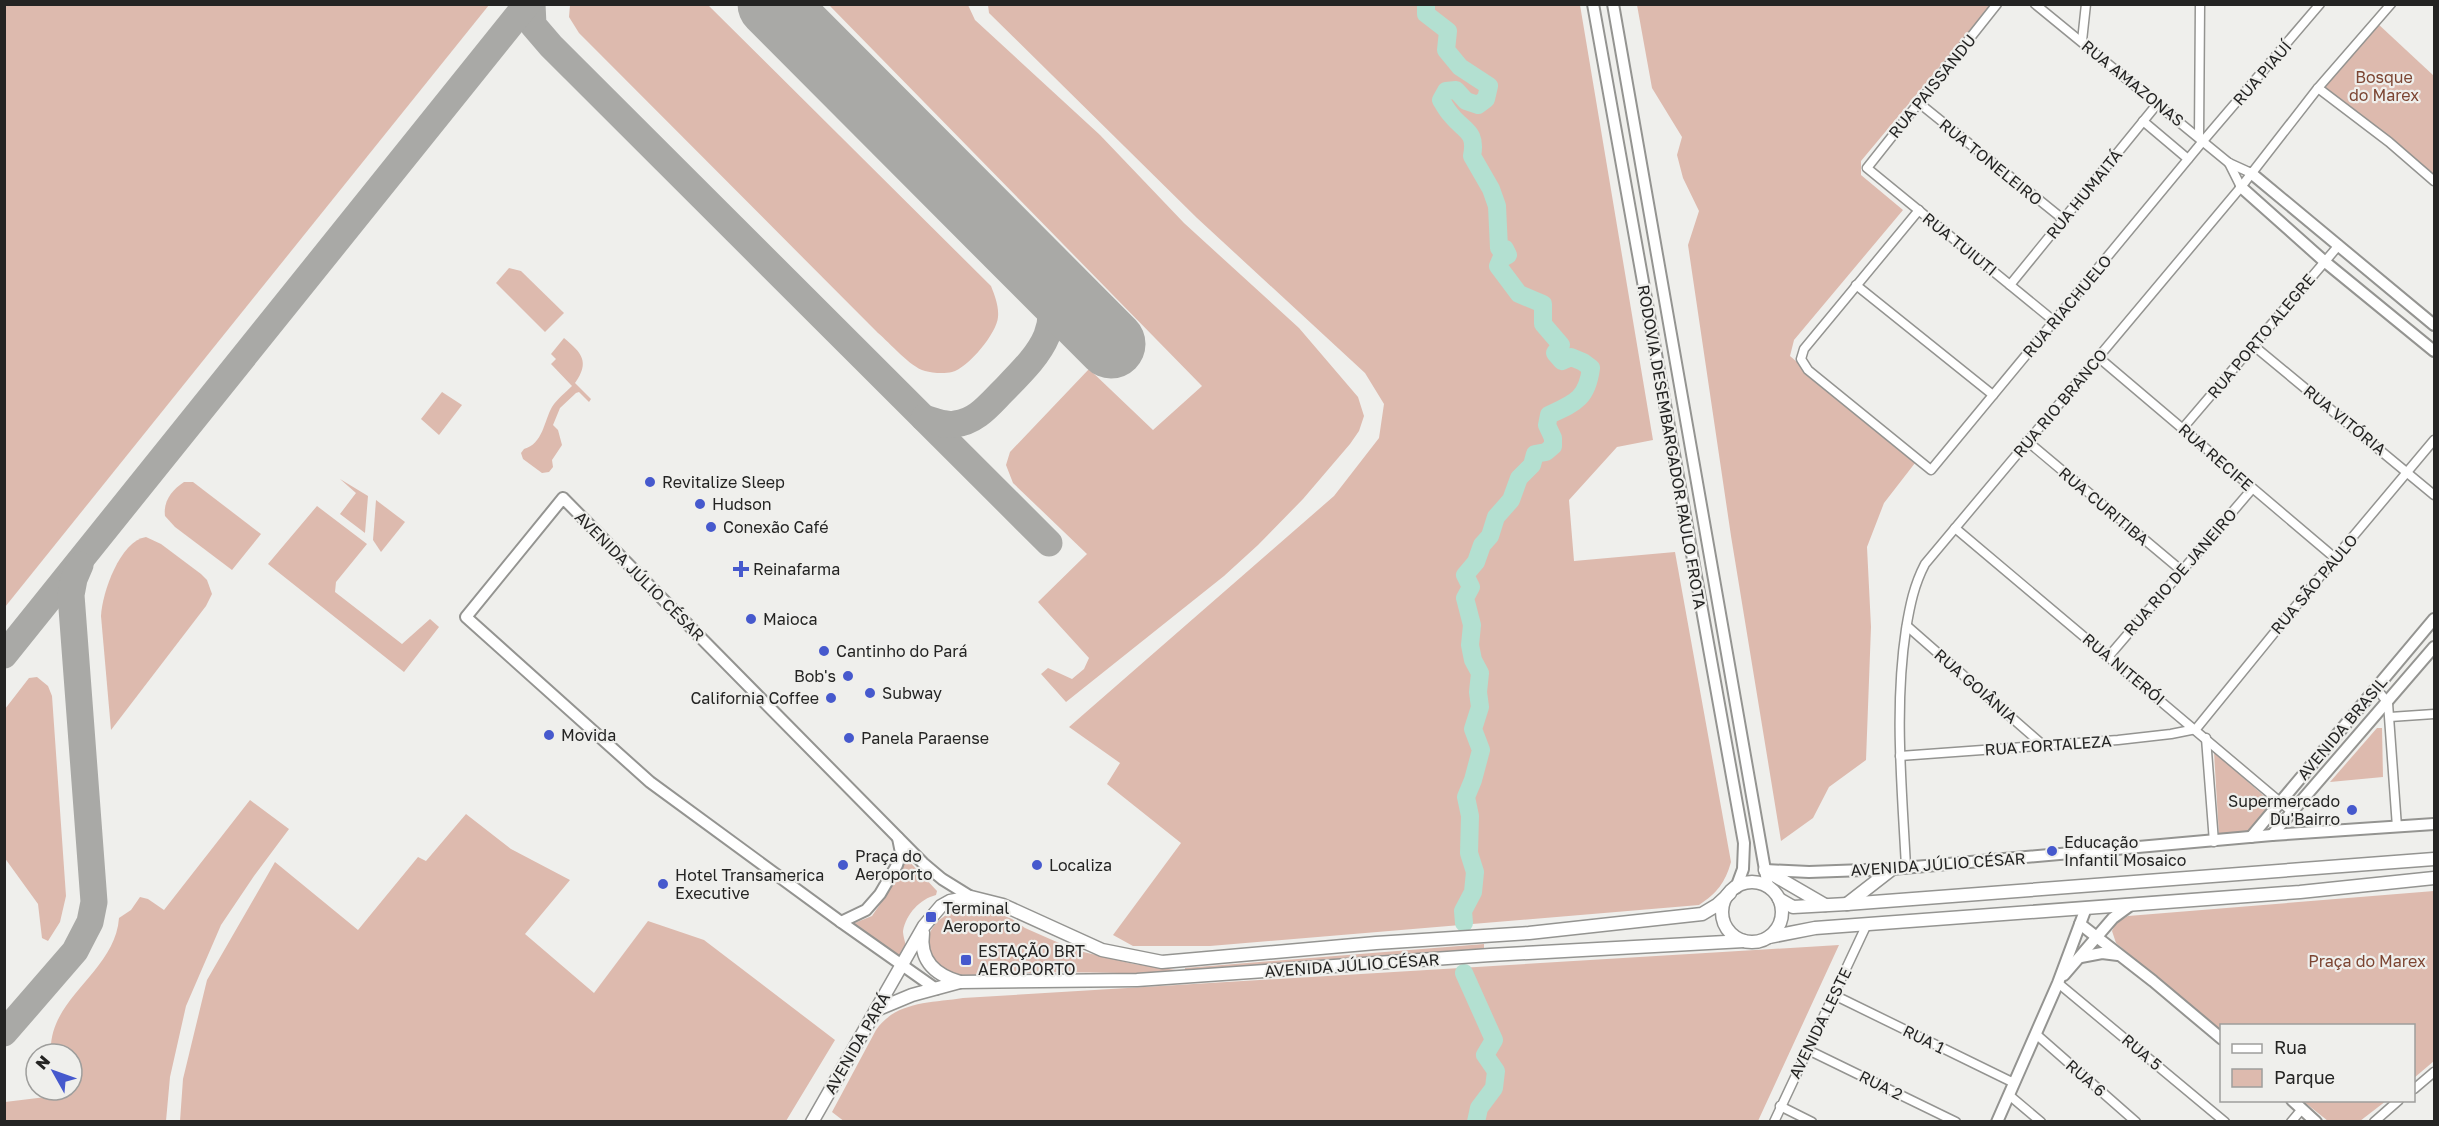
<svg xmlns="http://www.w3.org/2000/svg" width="2439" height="1126" font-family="'Golos Text',sans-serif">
  <rect width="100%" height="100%" fill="#efefec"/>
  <!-- green -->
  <g fill="#ddbaae">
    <path d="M5 4 489 5 5 607 4 5Z"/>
    <path d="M570 5H708L991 286C995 296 999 307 998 317 997 333 968 368 952 372 944 374 932 373 925 371 910 367 890 343 878 333L579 33 569 17Z"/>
    <path d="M829 5H968L975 20 1100 135 1184 223 1299 328 1358 397 1364 416 1359 431 1350 444 1303 499 1258 545 1224 576 1066 702 1041 674 1048 668 1072 679 1084 669 1089 658 1038 602 1087 554 1013 483 1006 465 1010 452 1089 369 1153 430 1202 386Z"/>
    <path d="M988 5H1580L1653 440 1617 447 1569 500 1574 561 1675 552 1731 862C1725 883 1717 893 1699 905L1210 946H1133L1113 935 1181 843 1107 784 1120 763 1069 727 1334 496 1379 438 1384 404 1365 373 1197 218 989 13Z"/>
    <path d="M1637 5H1991L1861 161V175L1903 210 1794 340 1790 356 1915 463 1884 503 1867 547 1871 627 1866 760 1829 787 1813 818 1781 841 1731 536 1688 245 1699 211 1683 178 1677 155 1682 137 1652 88Z"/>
    <path d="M2377 23 2434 76V182L2323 88Z"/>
    <path d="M509 268 521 271 564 313 545 332 496 283Z"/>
    <path d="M564 338C582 353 590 362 575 383L591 399 589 402 579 392 576 393 560 408 553 425 558 430 562 445 552 460 553 467 549 472 542 473 523 459 521 453 524 449C543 444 544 421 552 407 557 399 566 392 572 386L551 364 556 359 551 354Z"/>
    <path d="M442 392 462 405 439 435 421 419Z"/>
    <path d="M340 479 368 496 365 533 340 514 356 493Z"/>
    <path d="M184 482H193L261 534 232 570 175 527 165 516C163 501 172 490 184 482Z"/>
    <path d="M376 500 405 522 381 552 373 540Z"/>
    <path d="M317 506 367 544 336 582 335 592 402 644 430 619 439 627 404 672 268 564Z"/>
    <path d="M146 537 161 544 201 574 207 580 212 594 206 606 111 730 101 616C102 593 120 541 146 537Z"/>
    <path d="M37 677 48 686 52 696 66 896 60 922 48 941 42 938 38 904 4 857 5 709 29 678Z"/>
    <path d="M2377 728H2382L2383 777 2330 782Z"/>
    <path d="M2214 752 2272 803 2248 833 2219 836Z"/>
    <path d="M250 800 289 829 254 876 221 925 186 1006 170 1077 166 1121H5V1102L54 1096V1090H72V1054H51C47 998 115 973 119 918L131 910 140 897 148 899 164 910Z"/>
    <path d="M466 814 511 849 570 880 525 934 594 993 648 921 704 940 835 1040 786 1121H180L183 1079 207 980 275 862 358 930 418 857 426 861Z"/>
    <path d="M905 857 937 891 936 895C920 899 906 914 903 931 903 935 905 942 906 946L898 958 852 924 872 916 901 873Z"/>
    <path d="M2434 891V1061L2414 1078V1026H2222L2221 1032 2116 943 2112 931 2116 923 2128 916Z"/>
    <path d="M973 909 994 912 1012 919 1025 928 1075 950 1134 964 1176 970 1177 974C1127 974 1075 971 1025 973 1008 974 972 980 957 976 922 966 917 929 950 913 956 910 966 910 973 909Z"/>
    <path d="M1484 944V951L1185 973V968Z"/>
    <path d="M1839 945 1758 1121 845 1122 832 1112 876 1030C896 1001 931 1003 963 998Z"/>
    <path d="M2303 1101H2386L2360 1121H2328Z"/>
  </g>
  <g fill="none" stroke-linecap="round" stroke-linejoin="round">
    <!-- river -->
    <g stroke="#b3e0d1" stroke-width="18">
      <path d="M1426 4V14L1448 31 1446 50 1460 67 1489 86 1486 99 1478 105 1466 101 1456 90 1446 91 1441 100C1444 105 1447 111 1452 116 1464 131 1477 131 1472 156L1491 189 1497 206 1499 248 1505 249 1508 255 1501 259 1498 266 1519 294 1543 304V324L1561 345 1555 353 1562 361 1571 357 1583 362 1591 368C1587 399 1575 403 1549 415L1547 425 1553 438V446L1546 452 1535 454 1532 465 1519 478 1511 500 1496 517 1490 536 1482 545 1476 562 1465 575 1471 587 1465 598 1472 625 1470 645 1473 660 1480 673 1478 692 1480 707 1473 729 1481 750 1473 780 1466 797 1470 816 1469 853 1475 872 1473 892 1463 911 1464 923"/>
      <path d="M1464 973 1494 1040 1485 1055 1496 1071 1494 1088 1479 1108 1476 1122"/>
    </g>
    <!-- taxiway -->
    <g stroke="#a9a9a6" stroke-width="27">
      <path d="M532 4 533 25 551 46 1049 543"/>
      <path d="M924 418C934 421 944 426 955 424 976 422 989 405 1003 391 1040 353 1069 326 1038 271"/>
      <path d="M4 655 527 4"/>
      <path d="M4 1033 75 951 90 922 94 902 71 595 74 579 80 565"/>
    </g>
    <!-- runway -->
    <path stroke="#a9a9a6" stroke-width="69" d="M772 4 1111 344"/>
    <defs>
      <g id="minor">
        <path d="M1997 4 1867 168 2054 321"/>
        <path d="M2035 4 2229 163 2251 173"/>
        <path d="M2082 41 2086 4"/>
        <path d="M2318 88 2389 142 2434 181"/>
        <path d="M1919 103 2064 220"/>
        <path d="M2143 121 2188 159"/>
        <path d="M2199 137 2200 4"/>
        <path d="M2229 163 2241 187"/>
        <path d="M1919 210 1804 349 1801 359 1808 370 1931 470 2203 141 2320 4"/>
        <path d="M1856 285 1993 395"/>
        <path d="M2010 285 2158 103"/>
        <path d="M2254 346 2434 495"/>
        <path d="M2098 357 2335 558"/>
        <path d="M2183 428 2339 245"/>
        <path d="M2027 441 2182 571"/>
        <path d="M1955 528 2292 812"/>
        <path d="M1907 626 2044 746"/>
        <path d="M2109 656 2252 489"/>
        <path d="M2376 688 2388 703 2397 827"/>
        <path d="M2390 717 2434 714"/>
        <path d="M2206 738 2214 842"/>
        <path d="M1900 756 2118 740 2171 734 2196 729 2335 558 2434 440"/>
        <path d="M1906 867C1902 788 1894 708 1906 629 1910 605 1914 585 1925 564L2241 187 2318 88 2391 4"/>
        <path d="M2058 983 2225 1122"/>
        <path d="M1834 995 2014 1083"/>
        <path d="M2037 1035 2136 1122"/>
        <path d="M1806 1049 1956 1122"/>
        <path d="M2414 1089 2434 1072"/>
        <path d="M2009 1095 2041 1122"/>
        <path d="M1780 1106 1812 1122"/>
        <path d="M1774 1122 1867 924"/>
        <path d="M2291 1122 2302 1109"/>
        <path d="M2374 1122 2399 1100"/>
      </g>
      <g id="tertiary">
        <path d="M1593 4 1744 843 1743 869 1736 888"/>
        <path d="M1613 4 1768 887"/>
        <path d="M2251 173 2434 325"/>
        <path d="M2241 187 2324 261 2434 351"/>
        <path d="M2272 835 2434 647"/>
        <path d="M2251 837 2434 619"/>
        <path d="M1765 870 1809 872 1892 869 2272 835 2434 824"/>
        <path d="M841 922 866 910 880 894 897 865 901 853 898 838"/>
        <path d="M2080 924 2153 981 2222 1039"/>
        <path d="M2081 957 2102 953 2118 955"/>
        <path d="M2064 975 2113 918 2132 904"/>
        <path d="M936 989 841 922 650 782 466 617 563 498 923 863 942 879 971 897"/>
        <path d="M2292 1100 2316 1122"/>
        <path d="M1997 1122 2058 983 2086 908"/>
      </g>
      <g id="secondary">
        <path d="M1765 870 1825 905"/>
        <circle cx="1752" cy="912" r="30"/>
        <path d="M1779 899 1793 907 1847 904 2434 859"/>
        <path d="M1847 904 1892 869"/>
        <path d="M923 933C919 961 936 975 960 982"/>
        <path d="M1769 937 1815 928 2300 892 2434 878"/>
        <path d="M876 1010 912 995 960 982 1137 980 1490 955 1744 941"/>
        <path d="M812 1122 924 926 941 906 950 901 971 897 1003 905 1102 950 1162 962 1376 943 1529 933 1702 914 1717 905 1730 893"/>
      </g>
    </defs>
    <!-- minor casing -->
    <use href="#minor" stroke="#949491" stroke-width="11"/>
    <!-- tertiary casing -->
    <use href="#tertiary" stroke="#949491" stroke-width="14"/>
    <!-- secondary casing -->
    <use href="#secondary" stroke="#949491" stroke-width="15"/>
    <!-- minor -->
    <use href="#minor" stroke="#fff" stroke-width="8"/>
    <!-- tertiary -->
    <use href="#tertiary" stroke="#fff" stroke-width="10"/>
    <!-- secondary -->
    <use href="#secondary" stroke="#fff" stroke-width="12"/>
  </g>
  <!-- markers -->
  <g fill="#4659cd" stroke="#efefec" stroke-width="2">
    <circle cx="650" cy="482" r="6"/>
    <circle cx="700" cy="504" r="6"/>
    <circle cx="711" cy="527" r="6"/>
    <path d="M738 560h6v6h6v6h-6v6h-6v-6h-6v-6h6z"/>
    <circle cx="751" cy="619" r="6"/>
    <circle cx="824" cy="651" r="6"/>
    <circle cx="848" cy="676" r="6"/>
    <circle cx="870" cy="693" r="6"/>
    <circle cx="831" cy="698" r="6"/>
    <circle cx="549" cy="735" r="6"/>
    <circle cx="849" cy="738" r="6"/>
    <circle cx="2352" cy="810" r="6"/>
    <circle cx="2052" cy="851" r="6"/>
    <circle cx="843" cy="865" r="6"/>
    <circle cx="1037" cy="865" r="6"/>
    <circle cx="663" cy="884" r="6"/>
    <rect x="925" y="911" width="12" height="12" rx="3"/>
    <rect x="960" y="954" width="12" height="12" rx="3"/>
  </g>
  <g text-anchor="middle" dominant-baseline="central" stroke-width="4.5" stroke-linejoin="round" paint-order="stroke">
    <!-- street labels -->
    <g font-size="16" fill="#242423" stroke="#efefec">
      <text transform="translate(2262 73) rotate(-49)">RUA PIAUÍ</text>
      <text transform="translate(2133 83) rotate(39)">RUA AMAZONAS</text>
      <text transform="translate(1932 86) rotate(-51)">RUA PAISSANDU</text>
      <text transform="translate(1991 162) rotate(39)">RUA TONELEIRO</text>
      <text transform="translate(2084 194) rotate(-51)">RUA HUMAITÁ</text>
      <text transform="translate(1960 244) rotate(39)">RUA TUIUTI</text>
      <text transform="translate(2067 306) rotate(-50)">RUA RIACHUELO</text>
      <text transform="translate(2261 336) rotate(-50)">RUA PORTO ALEGRE</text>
      <text transform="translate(2060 403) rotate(-50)">RUA RIO BRANCO</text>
      <text transform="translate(2345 420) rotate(39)">RUA VITÓRIA</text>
      <text transform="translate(1672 447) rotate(80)">RODOVIA DESEMBARGADOR PAULO FROTA</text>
      <text transform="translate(2216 457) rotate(41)">RUA RECIFE</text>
      <text transform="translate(2104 506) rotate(40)">RUA CURITIBA</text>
      <text transform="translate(2180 572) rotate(-49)">RUA RIO DE JANEIRO</text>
      <text transform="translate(640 576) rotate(45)">AVENIDA JÚLIO CÉSAR</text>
      <text transform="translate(2314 584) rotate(-50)">RUA SÃO PAULO</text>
      <text transform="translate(2124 669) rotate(40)">RUA NITERÓI</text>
      <text transform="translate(1976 686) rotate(41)">RUA GOIÂNIA</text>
      <text transform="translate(2342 728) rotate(-50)">AVENIDA BRASIL</text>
      <text transform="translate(2048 745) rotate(-4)">RUA FORTALEZA</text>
      <text transform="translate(1938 864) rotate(-4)">AVENIDA JÚLIO CÉSAR</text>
      <text transform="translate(1352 965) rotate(-4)">AVENIDA JÚLIO CÉSAR</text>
      <text transform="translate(1820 1023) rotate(-64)">AVENIDA LESTE</text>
      <text transform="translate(1924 1039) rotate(26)">RUA 1</text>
      <text transform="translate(857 1043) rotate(-60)">AVENIDA PARÁ</text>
      <text transform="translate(2142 1052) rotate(40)">RUA 5</text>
      <text transform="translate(2086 1078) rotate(41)">RUA 6</text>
      <text transform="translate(1881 1085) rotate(26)">RUA 2</text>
    </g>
    <!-- park labels -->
    <g font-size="16" fill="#7c4532" stroke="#efefec">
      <text x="2384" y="77">Bosque<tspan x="2384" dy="18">do Marex</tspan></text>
      <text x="2367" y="961">Praça do Marex</text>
    </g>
    <!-- poi labels -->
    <g font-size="16" fill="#242423" stroke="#efefec" text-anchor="start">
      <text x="662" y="482">Revitalize Sleep</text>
      <text x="712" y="504">Hudson</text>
      <text x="723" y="527">Conexão Café</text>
      <text x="753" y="569">Reinafarma</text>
      <text x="763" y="619">Maioca</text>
      <text x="836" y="651">Cantinho do Pará</text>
      <text x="836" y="676" text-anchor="end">Bob's</text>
      <text x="882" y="693">Subway</text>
      <text x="819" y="698" text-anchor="end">California Coffee</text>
      <text x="561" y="735">Movida</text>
      <text x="861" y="738">Panela Paraense</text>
      <text x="2340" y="801" text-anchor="end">Supermercado<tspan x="2340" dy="18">Du'Bairro</tspan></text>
      <text x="2064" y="842">Educação<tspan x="2064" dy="18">Infantil Mosaico</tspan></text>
      <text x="855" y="856">Praça do<tspan x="855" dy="18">Aeroporto</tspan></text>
      <text x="1049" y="865">Localiza</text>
      <text x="675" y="875">Hotel Transamerica<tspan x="675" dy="18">Executive</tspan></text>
      <text x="943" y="908">Terminal<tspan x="943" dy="18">Aeroporto</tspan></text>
      <text x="978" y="951">ESTAÇÃO BRT<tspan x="978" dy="18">AEROPORTO</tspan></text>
    </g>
  </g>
  <!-- border -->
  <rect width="2439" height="1126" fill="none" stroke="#242423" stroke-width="12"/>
  <!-- legend -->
  <rect x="2220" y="1024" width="195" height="78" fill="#efefec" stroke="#9e9e9c" stroke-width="1.5"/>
  <rect x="2232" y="1044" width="30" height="9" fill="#ffffff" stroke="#9e9e9c" stroke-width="1.5"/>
  <text x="2274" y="1054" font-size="18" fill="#242423">Rua</text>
  <rect x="2232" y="1069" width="30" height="18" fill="#ddbaae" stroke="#9e9e9c" stroke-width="1.5"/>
  <text x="2274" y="1084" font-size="18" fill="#242423">Parque</text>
  <!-- north arrow -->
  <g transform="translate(54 1072) rotate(310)"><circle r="28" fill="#efefec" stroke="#9e9e9c" stroke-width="1.5"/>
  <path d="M0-4.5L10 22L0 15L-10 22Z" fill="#4659cd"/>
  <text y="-9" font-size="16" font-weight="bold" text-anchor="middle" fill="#242423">N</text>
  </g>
</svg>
